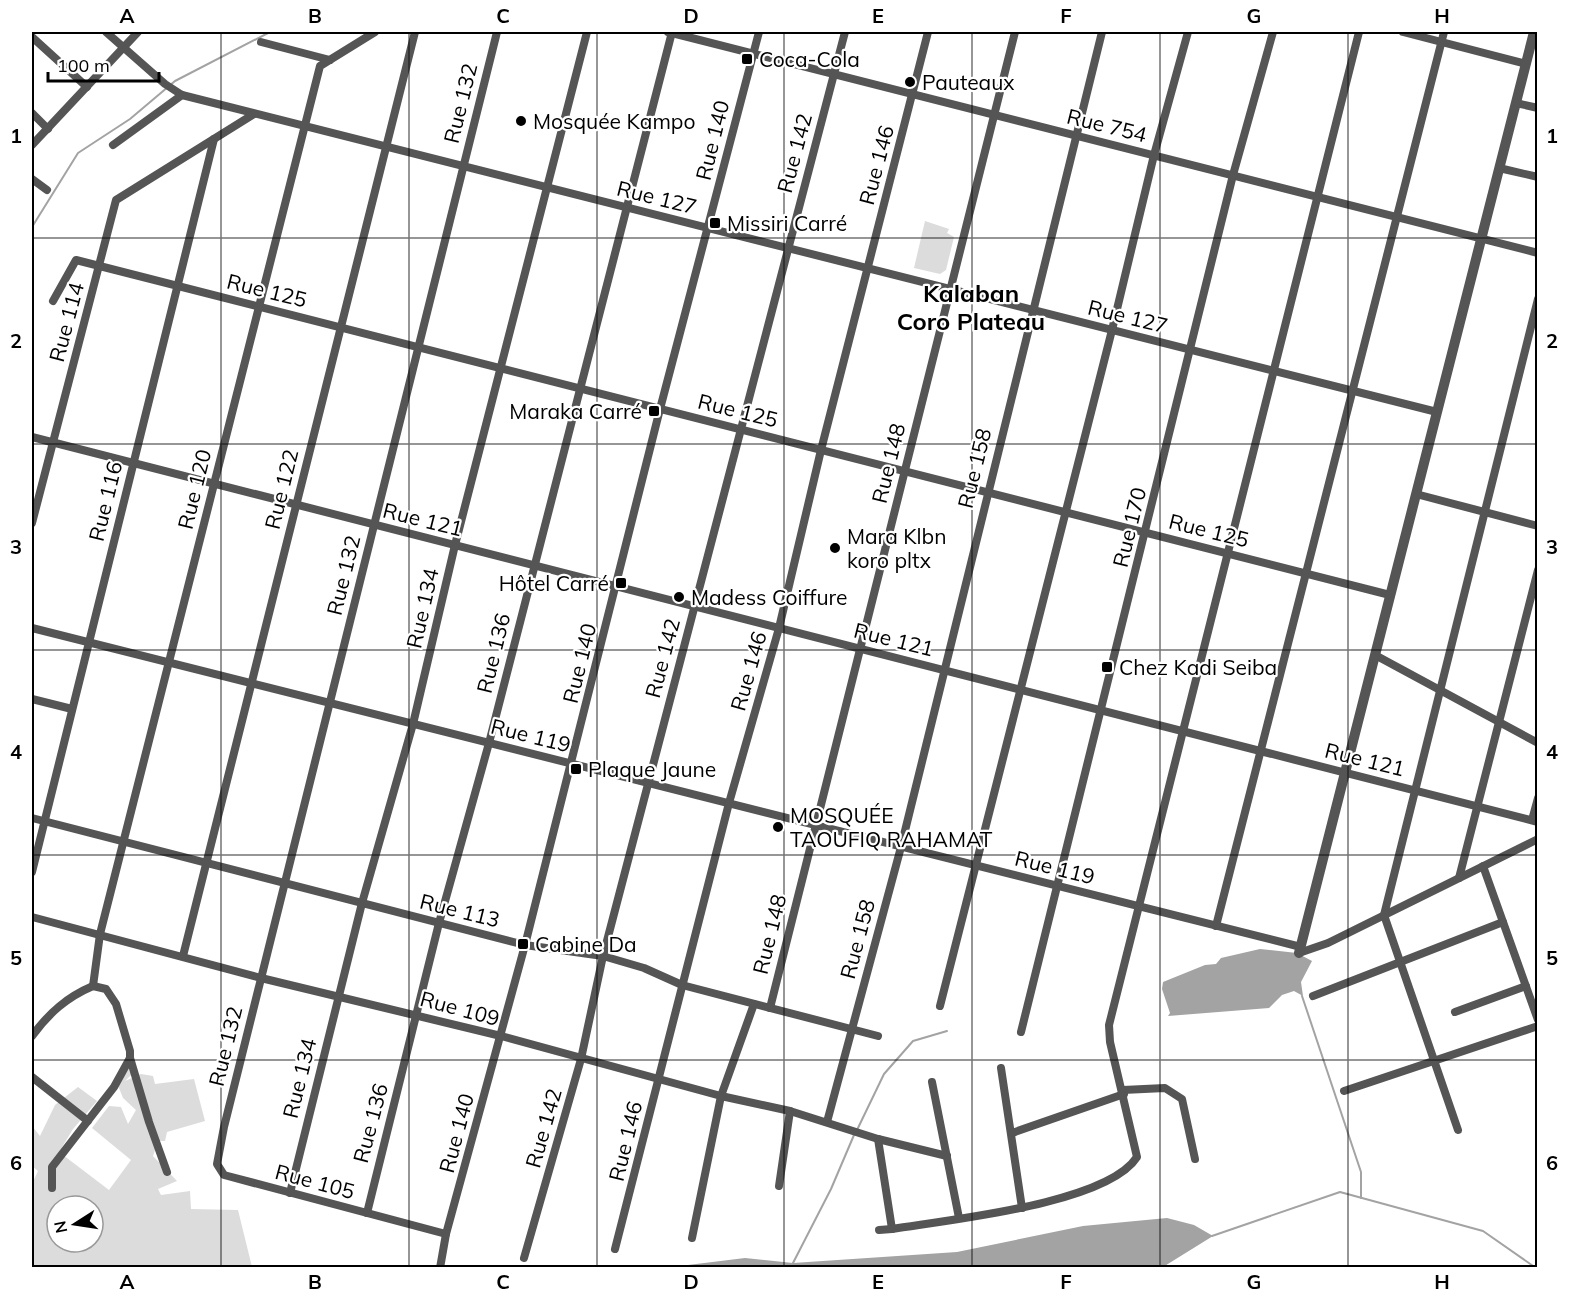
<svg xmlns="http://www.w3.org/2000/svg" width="1569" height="1299" font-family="Mulish,sans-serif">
  <rect width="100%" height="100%" fill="#fff"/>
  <!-- green -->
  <g fill="#dcdcdc" fill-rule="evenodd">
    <path d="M925 221 949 229 947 233 954 237 946 270 940 274 914 268Z"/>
    <path d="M126 1066 134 1072 125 1081 141 1074 153 1076 155 1084 194 1079 205 1121 167 1132 165 1141H158L153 1156 177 1181 158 1189 161 1195 190 1191 191 1209 238 1210 252 1267H32V1184L38 1171 32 1166V1126L40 1136 55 1105 78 1087 97 1101 73 1129 59 1152 109 1190 131 1160 92 1128 109 1106 121 1107 128 1124 136 1110 123 1098 115 1078ZM57 1206H93V1242H57Z"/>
  </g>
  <!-- water -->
  <g fill="#a3a3a3">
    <path d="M1260 949 1297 953 1312 961 1301 982 1303 996 1294 991 1282 995 1269 1008 1168 1016 1170 1013 1162 989 1163 982 1205 965 1216 964 1221 958Z"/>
    <path d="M1167 1218 1194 1225 1213 1236 1163 1267H625L688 1265 745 1258 793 1263 957 1252 1083 1226Z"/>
  </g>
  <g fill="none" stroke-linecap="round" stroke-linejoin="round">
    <!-- stream -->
    <g stroke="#a3a3a3" stroke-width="2">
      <path d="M32 227 78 153 130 119 175 81 270 32"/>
      <path d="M32 303V309"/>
      <path d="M1302 996 1361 1172V1198"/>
      <path d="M857 1130 884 1074 913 1041 947 1031"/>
      <path d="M1212 1236 1340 1192 1483 1231 1536 1268"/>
      <path d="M796 1268 793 1263 831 1189 854 1135"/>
    </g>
    <!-- minor -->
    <g stroke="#555" stroke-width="8">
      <path d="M106 32 165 84 182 95 1437 412"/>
      <path d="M668 32 1538 253"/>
      <path d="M1403 32 1526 64"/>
      <path d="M32 37 87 87"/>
      <path d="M261 42 330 60"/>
      <path d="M1516 103 1538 108"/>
      <path d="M32 113 48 129"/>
      <path d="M32 145 138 32"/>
      <path d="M113 145 182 95"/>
      <path d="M1499 168 1538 177"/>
      <path d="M32 179 47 190"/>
      <path d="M53 301 76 260 1390 595"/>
      <path d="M32 437 1538 822"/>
      <path d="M1416 494 1538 526"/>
      <path d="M32 523 116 200 254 114"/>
      <path d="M32 628 1301 947"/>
      <path d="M1375 655 1538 743"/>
      <path d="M32 699 72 709"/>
      <path d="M32 818 525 945 603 956 644 968 682 985 878 1036"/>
      <path d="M1532 820 1538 798"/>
      <path d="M1483 866 1538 1020"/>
      <path d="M32 872 214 139"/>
      <path d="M1459 878 1538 570"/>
      <path d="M32 917 261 978 501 1036 721 1096 790 1111 878 1139 947 1156"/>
      <path d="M1216 926 1444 32"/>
      <path d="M1299 953 1328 943 1538 839"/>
      <path d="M183 956 415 32"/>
      <path d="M93 986 100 934 320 66 375 32"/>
      <path d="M1313 996 1503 922"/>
      <path d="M940 1006 1112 330 1154 155 1188 32"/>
      <path d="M770 1008 1015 32"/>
      <path d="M1455 1012 1526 986"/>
      <path d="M1021 1032 1233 175 1273 32"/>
      <path d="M32 1036C49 1013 67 997 93 986L106 989 116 1004 130 1051V1058L114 1087 52 1167V1188"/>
      <path d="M130 1058 149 1122 167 1172"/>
      <path d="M1001 1068 1022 1208"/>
      <path d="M32 1077 88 1121"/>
      <path d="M932 1082 959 1218"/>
      <path d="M1123 1090 1165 1088 1182 1099 1195 1159"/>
      <path d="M1344 1091 1538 1026"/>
      <path d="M827 1122 901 847 1102 32"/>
      <path d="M1458 1130 1384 915 1538 299"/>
      <path d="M1012 1133 1124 1094"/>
      <path d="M878 1139 892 1229C947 1220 1107 1204 1137 1157L1110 1042 1109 1025 1359 32"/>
      <path d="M779 1186 790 1111"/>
      <path d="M290 1193 362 903 413 724 455 545 587 32"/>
      <path d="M367 1213 439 923 489 743 672 32"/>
      <path d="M879 1230 892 1229"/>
      <path d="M446 1234 224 1175 217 1164 224 1127 497 32"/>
      <path d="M692 1238 721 1096 754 1004"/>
      <path d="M615 1249 729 803 779 628 821 450 928 32"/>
      <path d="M524 1258 581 1059 603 956 845 32"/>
      <path d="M440 1268 446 1234 525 945 660 409 759 32"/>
    </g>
    <!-- tertiary -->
    <path stroke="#555" stroke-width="10" d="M1299 953 1534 32"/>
  </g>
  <!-- grid -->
  <path fill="none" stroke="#000" stroke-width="1.5" stroke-opacity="0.55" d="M221 32V1268M409 32V1268M597 32V1268M784 32V1268M972 32V1268M1160 32V1268M1348 32V1268M32 238H1538M32 444H1538M32 650H1538M32 855H1538M32 1060H1538"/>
  <!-- markers -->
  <g fill="#000" stroke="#fff" stroke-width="2">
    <rect x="741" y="53" width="12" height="12" rx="3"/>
    <circle cx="910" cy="82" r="6"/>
    <circle cx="521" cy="121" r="6"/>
    <rect x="709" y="217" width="12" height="12" rx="3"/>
    <rect x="648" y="405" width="12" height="12" rx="3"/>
    <circle cx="835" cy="548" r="6"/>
    <rect x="615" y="577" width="12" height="12" rx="3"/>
    <circle cx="679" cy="597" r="6"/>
    <rect x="1101" y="661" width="12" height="12" rx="3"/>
    <rect x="570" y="763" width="12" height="12" rx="3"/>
    <circle cx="778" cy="827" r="6"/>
    <rect x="517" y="938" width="12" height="12" rx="3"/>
  </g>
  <g text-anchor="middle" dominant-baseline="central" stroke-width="4.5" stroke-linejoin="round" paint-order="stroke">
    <!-- poi labels -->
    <g font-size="21" fill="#000" stroke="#fff" text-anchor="start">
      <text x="759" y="59">Coca-Cola</text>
      <text x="922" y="82">Pauteaux</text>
      <text x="533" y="121">Mosquée Kampo</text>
      <text x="727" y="223">Missiri Carré</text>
      <text x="642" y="411" text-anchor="end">Maraka Carré</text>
      <text x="847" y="536">Mara Klbn<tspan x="847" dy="24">koro pltx</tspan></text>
      <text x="609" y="583" text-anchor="end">Hôtel Carré</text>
      <text x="691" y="597">Madess Coiffure</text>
      <text x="1119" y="667">Chez Kadi Seiba</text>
      <text x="588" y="769">Plaque Jaune</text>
      <text x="790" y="815">MOSQUÉE<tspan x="790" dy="24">TAOUFIQ RAHAMAT</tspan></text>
      <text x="535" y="944">Cabine Da</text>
    </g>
    <!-- street labels -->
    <g font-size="21" fill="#000" stroke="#fff">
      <text transform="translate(460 103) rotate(-76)">Rue 132</text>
      <text transform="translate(1107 125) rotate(14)">Rue 754</text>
      <text transform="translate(712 140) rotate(-76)">Rue 140</text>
      <text transform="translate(794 153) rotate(-75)">Rue 142</text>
      <text transform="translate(876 165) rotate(-75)">Rue 146</text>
      <text transform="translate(657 197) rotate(14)">Rue 127</text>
      <text transform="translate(267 290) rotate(14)">Rue 125</text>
      <text transform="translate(1128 316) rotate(14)">Rue 127</text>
      <text transform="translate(66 322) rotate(-75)">Rue 114</text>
      <text transform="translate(738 410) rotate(14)">Rue 125</text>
      <text transform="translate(888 463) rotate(-76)">Rue 148</text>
      <text transform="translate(974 468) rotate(-76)">Rue 158</text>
      <text transform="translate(194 489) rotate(-76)">Rue 120</text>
      <text transform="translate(281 489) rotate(-76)">Rue 122</text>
      <text transform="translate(105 501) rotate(-76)">Rue 116</text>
      <text transform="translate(423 519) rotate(14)">Rue 121</text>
      <text transform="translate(1129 527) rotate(-76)">Rue 170</text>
      <text transform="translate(1209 530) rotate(14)">Rue 125</text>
      <text transform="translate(343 575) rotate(-76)">Rue 132</text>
      <text transform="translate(422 608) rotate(-77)">Rue 134</text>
      <text transform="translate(894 639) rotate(14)">Rue 121</text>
      <text transform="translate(493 653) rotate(-76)">Rue 136</text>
      <text transform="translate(662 658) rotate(-75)">Rue 142</text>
      <text transform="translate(579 663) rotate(-76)">Rue 140</text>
      <text transform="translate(748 671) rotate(-74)">Rue 146</text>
      <text transform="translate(531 735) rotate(14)">Rue 119</text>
      <text transform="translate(1365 759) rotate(14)">Rue 121</text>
      <text transform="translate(1055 867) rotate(14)">Rue 119</text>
      <text transform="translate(460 910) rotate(14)">Rue 113</text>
      <text transform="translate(769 934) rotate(-76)">Rue 148</text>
      <text transform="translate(857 939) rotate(-75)">Rue 158</text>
      <text transform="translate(460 1008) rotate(15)">Rue 109</text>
      <text transform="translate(225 1046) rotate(-76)">Rue 132</text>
      <text transform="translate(299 1078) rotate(-76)">Rue 134</text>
      <text transform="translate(370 1123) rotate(-75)">Rue 136</text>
      <text transform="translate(543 1128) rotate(-74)">Rue 142</text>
      <text transform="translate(456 1133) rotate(-75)">Rue 140</text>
      <text transform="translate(625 1141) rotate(-76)">Rue 146</text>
      <text transform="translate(315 1181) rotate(15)">Rue 105</text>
    </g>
    <!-- quarter labels -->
    <g font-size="24" font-weight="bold" fill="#000" stroke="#fff">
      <text x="971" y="293">Kalaban<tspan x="971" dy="28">Coro Plateau</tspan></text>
    </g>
  </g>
  <!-- border -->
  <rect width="1569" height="1299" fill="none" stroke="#ffffff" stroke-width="66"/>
  <!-- north arrow -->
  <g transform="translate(75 1224) rotate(258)"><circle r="28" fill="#ffffff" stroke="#999999" stroke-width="1.5"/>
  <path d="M0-4.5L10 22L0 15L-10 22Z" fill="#000000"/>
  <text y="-9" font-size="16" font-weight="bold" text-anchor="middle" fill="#000000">N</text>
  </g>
  <!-- scale -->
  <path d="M48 72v9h111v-9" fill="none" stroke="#000000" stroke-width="3"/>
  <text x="57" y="72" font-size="18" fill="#000000" stroke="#ffffff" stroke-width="4.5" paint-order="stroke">100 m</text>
  <rect x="33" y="33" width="1503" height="1233" fill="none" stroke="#000" stroke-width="2"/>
  <g font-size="20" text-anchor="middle" font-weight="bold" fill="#000">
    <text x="127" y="23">A</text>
    <text x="315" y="23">B</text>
    <text x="503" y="23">C</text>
    <text x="691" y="23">D</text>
    <text x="878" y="23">E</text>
    <text x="1066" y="23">F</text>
    <text x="1254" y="23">G</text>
    <text x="1442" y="23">H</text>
    <text x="16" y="143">1</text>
    <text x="1552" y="143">1</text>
    <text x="16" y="348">2</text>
    <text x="1552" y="348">2</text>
    <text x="16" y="554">3</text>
    <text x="1552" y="554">3</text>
    <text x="16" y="759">4</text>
    <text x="1552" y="759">4</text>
    <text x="16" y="965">5</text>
    <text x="1552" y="965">5</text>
    <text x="16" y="1170">6</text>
    <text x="1552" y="1170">6</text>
    <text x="127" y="1289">A</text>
    <text x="315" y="1289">B</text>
    <text x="503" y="1289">C</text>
    <text x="691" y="1289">D</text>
    <text x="878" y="1289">E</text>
    <text x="1066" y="1289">F</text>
    <text x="1254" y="1289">G</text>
    <text x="1442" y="1289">H</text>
  </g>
</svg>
